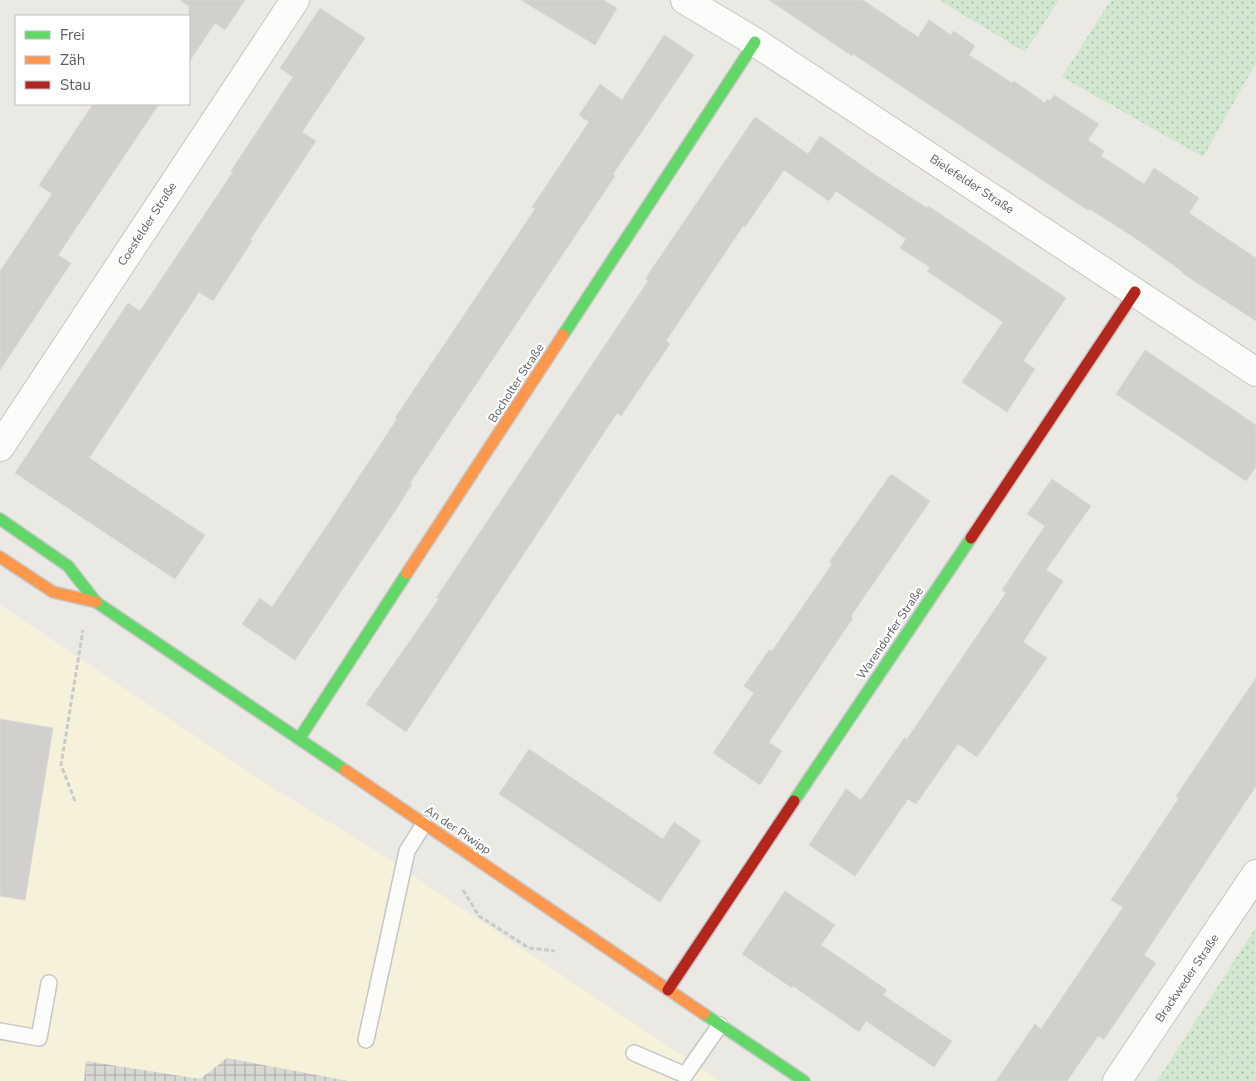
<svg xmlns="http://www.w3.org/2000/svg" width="1256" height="1081" font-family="'Nunito Sans',sans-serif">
  <defs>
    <pattern id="industrial-grid" width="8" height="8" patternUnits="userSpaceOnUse" patternTransform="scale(1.25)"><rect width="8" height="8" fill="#d9d8d3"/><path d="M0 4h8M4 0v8" fill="none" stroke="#b3b2af"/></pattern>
    <pattern id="park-dots" width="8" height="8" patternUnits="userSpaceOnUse" patternTransform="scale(1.25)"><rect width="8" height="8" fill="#d1e7cf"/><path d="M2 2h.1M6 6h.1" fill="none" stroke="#adbeab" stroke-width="1.8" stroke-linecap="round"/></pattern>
  </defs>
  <rect width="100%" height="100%" fill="#eae9e3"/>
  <!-- commercial -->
  <path fill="#f5f1db" d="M0 605 278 791 372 848 721 1081H348L228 1058 200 1079 86 1061 84 1081H0Z"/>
  <!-- industrial -->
  <path fill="url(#industrial-grid)" d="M227 1058 348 1081H84L86 1061 200 1079Z"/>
  <!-- park -->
  <g fill="url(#park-dots)">
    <path d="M939 0H1059L1025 52Z"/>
    <path d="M1111 0H1256V63L1203 157 1062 77Z"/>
    <path d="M1256 927V1081H1157Z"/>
  </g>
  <!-- building -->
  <g fill="#d1d0cd" stroke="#d9d8d2">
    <path d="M180 0H245L225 30 215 23 189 62V6Z"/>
    <path d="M521 0H603L617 8 595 45Z"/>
    <path d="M769 0H863L918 37 929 20 951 35 954 31 975 46 969 55 1012 83 1014 81 1045 103 1047 99 1050 101 1054 95 1099 124 1088 140 1104 151 1101 156 1144 184 1154 168 1199 198 1189 213 1256 258V321L1182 273 1183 272 1138 240 1090 209 1089 211 853 54 852 56Z"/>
    <path d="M320 8 365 38 302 132 316 141 250 240 252 241 213 301 199 292 89 458 205 535 175 579 15 473 128 303 140 311 233 172 231 171 293 77 280 68Z"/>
    <path d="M664 35 694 55 613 174 615 176 410 483 412 484 395 511 295 660 242 624 260 598 272 607 326 527 397 419 395 418 535 209 532 207 589 122 579 115 600 84 622 100Z"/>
    <path d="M93 104H159L58 255 71 263 0 370V271L52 194 39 185Z"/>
    <path d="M755 117 808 154 820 136 877 176 927 208 928 206 1066 298 1023 361 1035 369 1007 412 962 382 1003 322 927 271 930 267 900 248 906 239 836 191 829 201 784 170 745 227 743 226 666 341 670 344 621 416 617 413 406 732 366 704 439 599 436 598 648 281 645 279Z"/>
    <path d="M1145 350 1256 425V467L1246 481 1116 394Z"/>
    <path d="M891 474 930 501 851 616 853 618 769 742 782 751 760 785 713 753 754 693 744 686 769 650 772 651 832 564 829 562Z"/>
    <path d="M1052 479 1091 506 1046 570 1063 581 1023 642 1047 658 977 757 958 744 916 804 908 799 855 876 809 845 846 789 861 800 905 737 907 739 1006 593 1002 590 1045 526 1027 514Z"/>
    <path d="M1256 678V786L1144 955 1156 963 1104 1039 1098 1036 1067 1081H996L1035 1024 1041 1029 1123 907 1111 900 1179 798 1176 796Z"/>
    <path d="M0 719 53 728 25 900 0 896Z"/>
    <path d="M529 749 663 839 674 822 701 841 660 902 499 794Z"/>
    <path d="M785 891 835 925 821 945 887 990 883 995 952 1041 934 1067 866 1021 859 1032 793 986 792 988 742 954Z"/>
  </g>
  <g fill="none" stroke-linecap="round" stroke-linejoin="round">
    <defs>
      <g id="lane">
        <path d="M0 1031 39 1038 49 983"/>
        <path d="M366 1040 407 851 424 824"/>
        <path d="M634 1053 685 1075 720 1025"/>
      </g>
      <g id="street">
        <path d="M685 0 755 42 1256 372"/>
        <path d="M0 447 295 0"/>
        <path d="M1117 1081 1256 874"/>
      </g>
      <g id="fast">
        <path d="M563 335 755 42"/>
        <path d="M0 519 68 566 96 602 345 770"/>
        <path d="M299 739 407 573"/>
        <path d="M794 801 971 538"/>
        <path d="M704 1014 804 1081"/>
      </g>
      <g id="slow">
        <path d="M0 557 53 592 96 602"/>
        <path d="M407 573 563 335"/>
        <path d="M345 770 704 1014"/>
      </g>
      <g id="jam">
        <path d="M971 538 1135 292"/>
        <path d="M668 990 794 801"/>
      </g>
    </defs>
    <!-- lane casing -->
    <use href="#lane" stroke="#c6c7c5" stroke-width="18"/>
    <!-- street casing -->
    <use href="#street" stroke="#c6c7c5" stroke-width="30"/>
    <!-- fast casing -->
    <use href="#fast" stroke="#c7c8c7" stroke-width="14"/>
    <!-- slow casing -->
    <use href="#slow" stroke="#c7c8c7" stroke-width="14"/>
    <!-- jam casing -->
    <use href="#jam" stroke="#c7c8c7" stroke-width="14"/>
    <!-- path -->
    <g stroke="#c6ccc9" stroke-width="3" stroke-dasharray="5 2.5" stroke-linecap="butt">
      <path d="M75 801 61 765 83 630"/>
      <path d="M463 890 479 916 529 948 555 951"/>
    </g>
    <!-- lane -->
    <use href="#lane" stroke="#fcfcfb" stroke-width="15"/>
    <!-- street -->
    <use href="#street" stroke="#fcfcfb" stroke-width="28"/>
    <!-- fast -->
    <use href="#fast" stroke="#63d668" stroke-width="11"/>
    <!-- slow -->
    <use href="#slow" stroke="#ff974d" stroke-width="11"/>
    <!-- jam -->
    <use href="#jam" stroke="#b3261e" stroke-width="11"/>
  </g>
  <g text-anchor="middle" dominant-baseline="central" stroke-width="4.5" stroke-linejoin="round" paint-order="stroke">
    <!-- street labels -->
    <g font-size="12" fill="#595d62" stroke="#fff">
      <text transform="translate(972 184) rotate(33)">Bielefelder Straße</text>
      <text transform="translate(147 224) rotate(-57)">Coesfelder Straße</text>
      <text transform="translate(516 383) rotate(-57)">Bocholter Straße</text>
      <text transform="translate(890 633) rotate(-56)">Warendorfer Straße</text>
      <text transform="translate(458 830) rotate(34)">An der Piwipp</text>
      <text transform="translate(1187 978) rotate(-56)">Brackweder Straße</text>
    </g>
  </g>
  <!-- legend -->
  <rect x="15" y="15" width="175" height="90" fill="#ffffff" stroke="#bdbec0"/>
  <rect x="25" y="31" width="25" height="8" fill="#63d668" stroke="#bdbec0"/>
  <text x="60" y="40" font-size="15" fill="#595d62">Frei</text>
  <rect x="25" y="56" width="25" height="8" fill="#ff974d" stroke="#bdbec0"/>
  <text x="60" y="65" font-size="15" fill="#595d62">Zäh</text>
  <rect x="25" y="81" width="25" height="8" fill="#b3261e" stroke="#bdbec0"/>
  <text x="60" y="90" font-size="15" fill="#595d62">Stau</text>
</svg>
